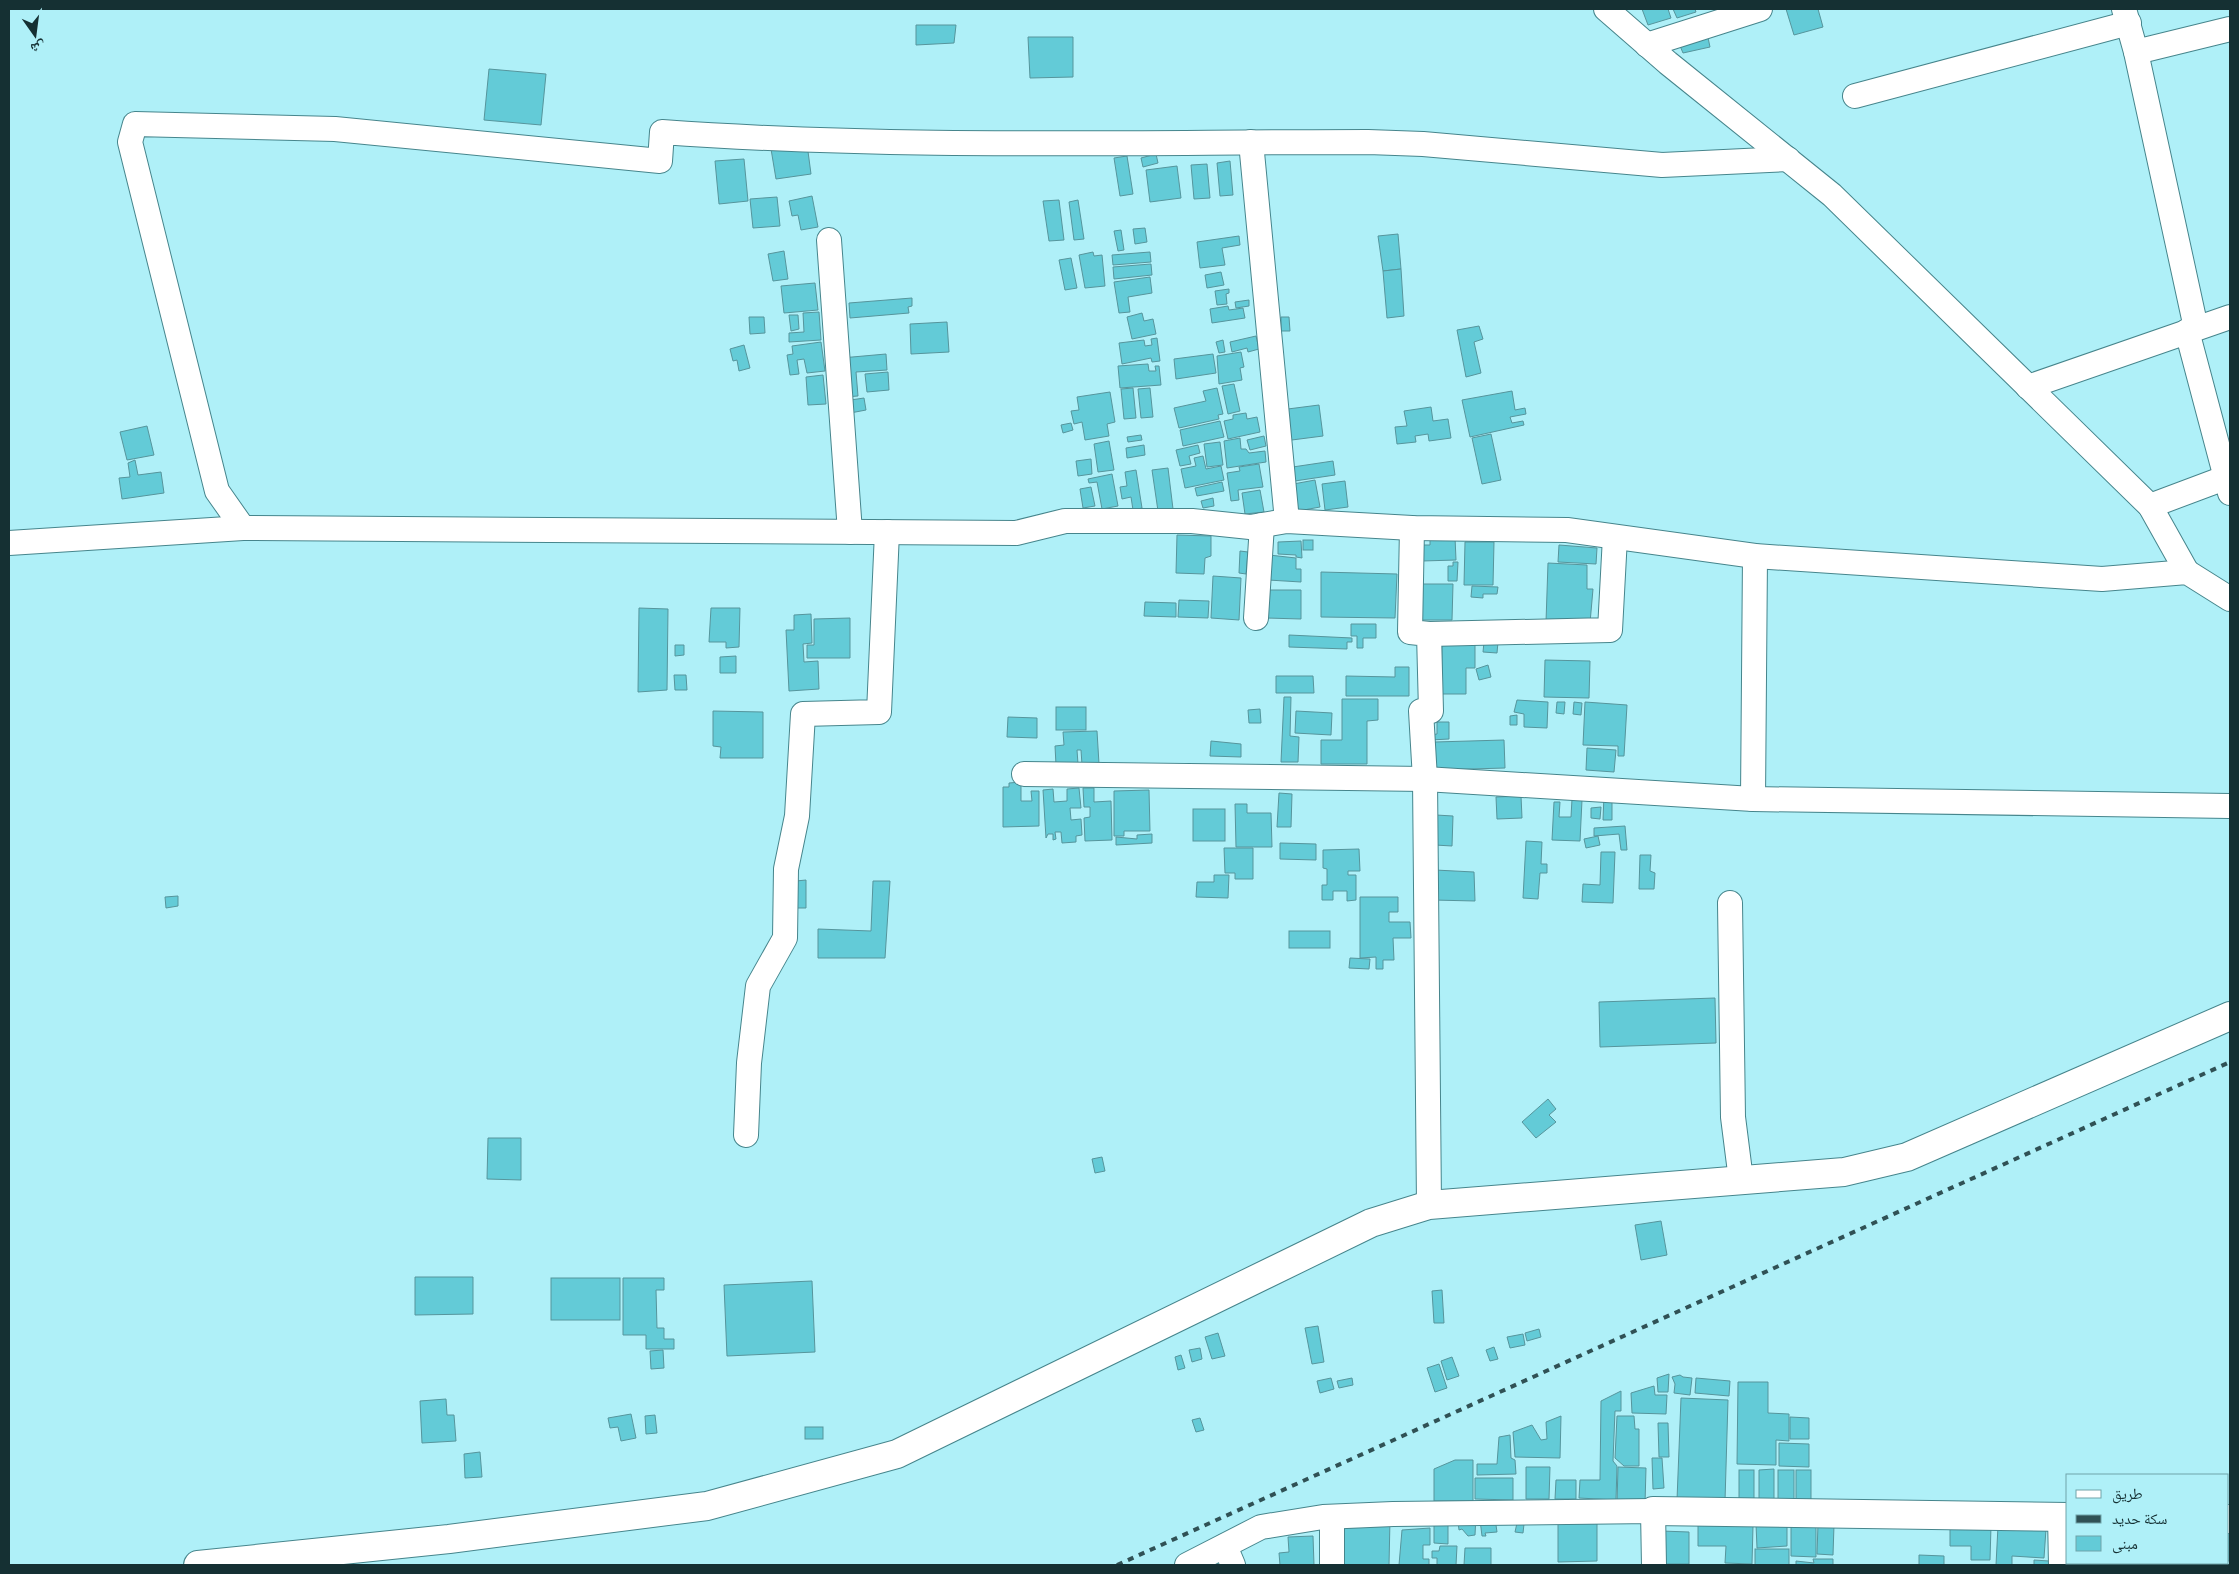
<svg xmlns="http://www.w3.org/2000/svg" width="2239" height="1574" font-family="'Source Sans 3','Noto Naskh Arabic',sans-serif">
  <rect width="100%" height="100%" fill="#aff0f8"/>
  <!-- building -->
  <g fill="#63cbd7" stroke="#56959c">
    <path d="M1642 9H1668L1671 18 1648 25Z"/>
    <path d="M1673 9H1695L1696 12 1677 18Z"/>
    <path d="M1786 9H1818L1823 27 1794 35Z"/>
    <path d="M916 25H956L954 43 916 45Z"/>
    <path d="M1707 33 1710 47 1683 53 1678 41Z"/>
    <path d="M1028 37H1073V77L1030 78Z"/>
    <path d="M489 69 546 74 541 125 484 120Z"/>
    <path d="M807 144 811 174 776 179 771 149Z"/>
    <path d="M1156 154 1158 163 1143 167 1141 158Z"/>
    <path d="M1127 156 1133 194 1120 196 1114 158Z"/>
    <path d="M744 159 748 201 719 204 715 161Z"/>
    <path d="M1230 161 1233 195 1220 196 1217 163Z"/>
    <path d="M1207 164 1210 198 1194 199 1191 165Z"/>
    <path d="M1177 166 1181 198 1150 202 1146 170Z"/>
    <path d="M812 196 818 227 801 230 798 215 792 216 789 201Z"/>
    <path d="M777 197 780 226 753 228 750 199Z"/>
    <path d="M1059 200 1064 240 1049 241 1043 201Z"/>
    <path d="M1078 200 1084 239 1074 240 1069 202Z"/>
    <path d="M1145 228 1147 242 1135 244 1133 229Z"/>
    <path d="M1121 230 1124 250 1118 251 1114 231Z"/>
    <path d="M1398 234 1401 269 1383 271 1378 236Z"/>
    <path d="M1239 236 1240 245 1222 248 1225 265 1200 268 1197 242Z"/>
    <path d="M784 251 788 279 773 281 768 254Z"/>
    <path d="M1093 252 1094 256 1102 255 1105 286 1085 288 1079 255Z"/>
    <path d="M1150 252 1151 262 1113 265 1112 255Z"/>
    <path d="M1071 258 1077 288 1065 290 1059 260Z"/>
    <path d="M1151 264 1152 275 1114 279 1113 267Z"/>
    <path d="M1401 269 1404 316 1387 318 1383 271Z"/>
    <path d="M1221 272 1224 285 1207 288 1205 275Z"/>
    <path d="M1150 277 1152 293 1128 297 1130 312 1119 313 1114 282Z"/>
    <path d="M815 283 818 310 784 313 781 286Z"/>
    <path d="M1229 289V293L1226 294 1227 304 1217 305 1215 291Z"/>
    <path d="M912 298V306L908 307 909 313 850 318 849 303Z"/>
    <path d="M1249 300V306L1236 308 1235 302Z"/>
    <path d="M1228 306 1229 310 1243 308 1245 318 1212 323 1210 309Z"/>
    <path d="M819 312 821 340 789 342V333L804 332 803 313Z"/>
    <path d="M1142 313 1144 321 1153 319 1156 334 1132 339 1127 317Z"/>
    <path d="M789 315H798L799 329 791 331Z"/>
    <path d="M749 317H764L765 333 750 334Z"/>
    <path d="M1281 317H1289L1290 331H1281Z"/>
    <path d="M947 322 949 352 911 354 910 324Z"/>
    <path d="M1479 326 1483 339 1474 342 1481 373 1466 377 1457 330Z"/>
    <path d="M1256 336 1259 349 1248 352 1247 348 1232 352 1230 342Z"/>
    <path d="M1157 338 1160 361 1152 362 1151 358 1122 364 1119 343 1144 340 1145 346 1152 345 1151 339Z"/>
    <path d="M1223 340 1225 352 1219 353 1216 342Z"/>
    <path d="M821 342 825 371 807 373 804 359 797 360 799 374 790 375 787 355 793 354 792 346Z"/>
    <path d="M744 345 750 368 739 371 737 360 733 361 730 349Z"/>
    <path d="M1241 352 1244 367 1240 368 1242 380 1219 384 1217 356Z"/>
    <path d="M886 354 887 370 856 372 858 396 844 397 841 358Z"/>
    <path d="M1213 354 1216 373 1176 379 1174 359Z"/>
    <path d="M1148 364 1149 371H1156L1155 366H1159L1161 385 1120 388 1118 366Z"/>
    <path d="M888 372 889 390 867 392 865 374Z"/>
    <path d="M823 375 826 404 808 405 806 377Z"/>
    <path d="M1234 384 1240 411 1228 414 1222 386Z"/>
    <path d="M1133 388 1136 418 1124 419 1121 389Z"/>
    <path d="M1150 388 1153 417 1141 418 1138 389Z"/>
    <path d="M1217 388 1223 414 1218 415 1219 419 1179 428 1174 408 1206 401 1203 391Z"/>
    <path d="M1512 391 1515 410 1525 408 1526 414 1510 417 1512 423 1523 421 1524 425 1470 437 1462 400Z"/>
    <path d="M1110 392 1115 422 1107 424 1109 436 1085 440 1082 422 1074 424 1071 411 1079 410 1077 397Z"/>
    <path d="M864 398 866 410 845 414 844 401Z"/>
    <path d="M1319 405 1323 436 1284 441 1280 410Z"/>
    <path d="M1431 407 1433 421 1448 419 1451 438 1429 441 1428 434 1415 436 1416 442 1397 444 1395 427 1407 426 1404 411Z"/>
    <path d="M1246 413 1247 419 1257 417 1260 432 1228 439 1224 421 1233 419V415Z"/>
    <path d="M1220 421 1224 437 1183 446 1180 430Z"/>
    <path d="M1071 423 1073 430 1063 433 1061 425Z"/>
    <path d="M147 426 154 455 127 460 120 432Z"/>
    <path d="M1491 434 1501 480 1482 484 1472 438Z"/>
    <path d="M1141 435 1142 440 1128 442 1127 437Z"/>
    <path d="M1264 436 1266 446 1250 450 1247 440Z"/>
    <path d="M1240 438 1241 449H1246L1249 453 1265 451 1266 462 1227 468 1224 441Z"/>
    <path d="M1109 441 1114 470 1098 472 1094 444Z"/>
    <path d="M1220 442 1223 465 1207 467 1204 444Z"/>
    <path d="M1144 445 1145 455 1127 458 1126 448Z"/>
    <path d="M1198 445 1200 453 1189 456 1191 464 1180 466 1176 450Z"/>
    <path d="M1203 456 1206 469 1221 466 1224 480 1185 488 1181 469 1196 466 1194 458Z"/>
    <path d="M1091 459 1092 474 1078 476 1076 461Z"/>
    <path d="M135 460 138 475 161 472 164 493 122 499 119 478 130 477 128 463Z"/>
    <path d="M1333 461 1335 475 1288 482 1286 468Z"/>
    <path d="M1259 464 1263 487 1238 490 1239 500 1231 501 1227 473 1240 471 1239 467Z"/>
    <path d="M1168 468 1173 509 1158 511 1152 470Z"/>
    <path d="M1136 470 1142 508 1133 510 1131 497 1122 499 1120 487 1127 486 1125 472Z"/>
    <path d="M1112 474 1118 506 1102 509 1097 482 1089 483 1088 479Z"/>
    <path d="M1315 480 1320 507 1293 512 1288 485Z"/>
    <path d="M1345 481 1348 507 1325 510 1322 484Z"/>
    <path d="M1222 482 1224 491 1197 496 1195 488Z"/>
    <path d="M1091 487 1095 506 1083 508 1080 489Z"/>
    <path d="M1260 490 1264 512 1245 514 1242 493Z"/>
    <path d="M1213 498 1214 506 1203 508 1201 501Z"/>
    <path d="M1177 535 1211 536V556L1205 558 1204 574 1176 573Z"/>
    <path d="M1455 537 1456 560 1422 561V545H1430V538Z"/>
    <rect x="1303" y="540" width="10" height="10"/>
    <path d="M1301 541 1302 558 1296 557V555L1278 554V542Z"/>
    <path d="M1465 542H1494L1493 585H1464Z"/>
    <path d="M1559 545 1597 548 1596 564 1558 562Z"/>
    <path d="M1240 551 1248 552 1246 574 1239 573Z"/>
    <path d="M1269 555 1296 558V569H1301V582L1268 580Z"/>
    <path d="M1453 562H1458L1457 581H1448V566H1453Z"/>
    <path d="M1548 563 1587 565V589H1593L1590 623 1546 622Z"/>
    <path d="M1321 572 1397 574 1395 618 1321 617Z"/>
    <path d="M1213 576 1241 578 1239 620 1211 618Z"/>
    <path d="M1417 584H1453L1452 620H1417Z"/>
    <path d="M1472 586 1498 587 1497 594H1483V598L1471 597Z"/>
    <path d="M1267 590H1301V619L1266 618Z"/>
    <path d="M1179 600 1209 601 1208 618 1178 617Z"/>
    <path d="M1145 602 1176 603V617L1144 616Z"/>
    <path d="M639 608 668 609 667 690 638 692Z"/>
    <path d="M711 608H740L739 647 726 648V642H709Z"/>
    <path d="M811 614 812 643 803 644 804 662 818 661 819 689 789 691 786 630H794V615Z"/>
    <path d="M850 618V658H807V645H814V619Z"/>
    <path d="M1351 624H1376V638H1363V648H1357V636H1351Z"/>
    <path d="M1289 635 1352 638V642H1347V649L1289 647Z"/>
    <path d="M1484 642H1498L1497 653 1483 652Z"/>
    <path d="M1442 644H1475V668H1466V694H1441Z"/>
    <path d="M675 645H684V655L675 656Z"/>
    <path d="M736 656V673H720V657Z"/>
    <path d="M1545 660 1590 661 1589 698 1544 697Z"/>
    <path d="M1488 665 1491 677 1479 680 1476 669Z"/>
    <path d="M1395 667H1409V696H1346V676L1395 677Z"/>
    <path d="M674 675H686L687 690H675Z"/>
    <path d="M1276 676H1313L1314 693H1276Z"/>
    <path d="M1284 697H1291L1290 736 1299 737 1298 762H1281Z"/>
    <path d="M1342 699H1378V720L1367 721V764H1321V740H1342Z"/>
    <path d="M1517 700 1548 702 1547 728 1524 727V714L1514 712Z"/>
    <path d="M1557 702H1565L1564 714 1556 713Z"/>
    <path d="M1574 702 1582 703 1581 715 1573 714Z"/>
    <path d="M1585 702 1627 705 1624 756H1618V746L1583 745Z"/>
    <rect x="1056" y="707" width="30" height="23"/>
    <path d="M1260 709 1261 723H1249L1248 710Z"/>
    <path d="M713 711 763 712V758H720L721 747 713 746Z"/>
    <path d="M1296 711 1332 713 1331 735 1295 733Z"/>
    <path d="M1517 715V725H1510V716Z"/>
    <path d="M1008 717 1037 718V738L1007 737Z"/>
    <path d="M1437 722H1449V739L1430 740V735L1437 734Z"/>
    <path d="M1097 731 1099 764 1082 765 1081 750H1077L1078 764 1056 765 1055 746 1064 745 1063 732Z"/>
    <path d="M1504 740 1505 768 1436 770 1435 742Z"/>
    <path d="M1211 741 1241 744V757L1210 756Z"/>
    <path d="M1587 748 1616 750 1614 772 1586 770Z"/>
    <path d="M1021 782V801H1032L1031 791H1039V826L1003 827V787H1009V783Z"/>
    <path d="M1079 788 1081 808H1070L1071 820 1081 819 1082 835 1076 836V842L1062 843 1061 832H1055L1056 839 1053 840V834H1048L1046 838 1043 790 1053 789 1054 802 1067 801V789Z"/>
    <path d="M1083 788H1094V802L1111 801 1112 840 1085 841 1084 818 1090 817V807H1084Z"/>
    <path d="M1149 790 1150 831H1124V836H1114V791Z"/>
    <path d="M1279 793 1292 794 1291 827H1277Z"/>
    <path d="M1604 795 1612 796V820H1603Z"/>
    <path d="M1521 796 1522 818 1497 819 1496 797Z"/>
    <path d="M1572 799 1582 800 1580 841 1552 840 1554 802H1560L1559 817H1571Z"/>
    <path d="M1235 804H1247V813H1271L1272 847H1236Z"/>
    <path d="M1601 807 1600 819 1591 818V808Z"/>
    <rect x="1193" y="809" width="32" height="32"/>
    <path d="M1436 815 1453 816 1452 846 1435 845Z"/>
    <path d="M1625 826 1627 850H1621L1619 834 1594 836V828Z"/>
    <path d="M1152 834V843L1116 845V837L1137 839V835Z"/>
    <path d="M1598 836 1600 845 1586 848 1584 839Z"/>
    <path d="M1526 841 1542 842 1541 864H1547V873H1540L1538 899 1523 898Z"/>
    <path d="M1280 843 1316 844V860L1280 859Z"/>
    <path d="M1224 848H1253V879H1235V873H1225Z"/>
    <path d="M1359 849 1360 871H1348V875H1356V900L1347 901V891H1333V900H1322V885H1327V869L1323 868V850Z"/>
    <path d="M1601 852H1615L1613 903 1582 902 1583 884 1600 885Z"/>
    <path d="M1640 855H1651L1650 871 1655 873 1654 889H1639Z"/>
    <path d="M1435 870 1474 872 1475 901 1433 900Z"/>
    <path d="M1214 875H1229L1228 898 1196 897 1197 882H1214Z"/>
    <path d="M806 880V908H785L786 882Z"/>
    <path d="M873 881H890L885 958H818V929L871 931Z"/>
    <path d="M178 896V906L166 908 165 897Z"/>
    <path d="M1360 897H1398V912H1389V922H1410L1411 938H1393L1394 960H1383V969H1376V957L1360 958Z"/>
    <rect x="1289" y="931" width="41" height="17"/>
    <path d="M1350 958 1370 959 1369 969 1349 968Z"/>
    <path d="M1715 998 1716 1043 1600 1047 1599 1002Z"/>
    <path d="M1548 1099 1556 1109 1549 1115 1556 1122 1536 1138 1522 1122Z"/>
    <path d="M488 1138H521V1180L487 1179Z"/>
    <path d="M1102 1157 1105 1171 1095 1173 1092 1159Z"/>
    <path d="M1661 1221 1667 1255 1641 1260 1635 1225Z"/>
    <path d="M415 1277H473V1314L415 1315Z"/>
    <rect x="551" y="1278" width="69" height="42"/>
    <path d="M623 1278H664V1290H656L657 1328H664V1339H674V1349H646V1335H623Z"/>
    <path d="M812 1281 815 1352 727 1356 724 1285Z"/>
    <path d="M1442 1290 1444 1323H1434L1432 1291Z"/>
    <path d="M1318 1326 1324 1362 1312 1364 1305 1328Z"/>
    <path d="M1539 1329 1541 1337 1527 1341 1525 1333Z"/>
    <path d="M1218 1333 1225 1356 1212 1359 1205 1337Z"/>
    <path d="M1523 1334 1525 1345 1510 1348 1507 1337Z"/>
    <path d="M1494 1347 1498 1359 1490 1361 1486 1350Z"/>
    <path d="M1200 1348 1202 1359 1192 1362 1189 1350Z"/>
    <path d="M663 1350 664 1368 651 1369 650 1351Z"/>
    <path d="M1181 1355 1185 1368 1178 1370 1175 1357Z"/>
    <path d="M1452 1357 1459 1376 1447 1380 1441 1361Z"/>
    <path d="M1439 1364 1447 1388 1435 1392 1427 1368Z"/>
    <path d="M1669 1374 1668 1392H1658L1657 1378Z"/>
    <path d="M1680 1375 1683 1377 1692 1378 1690 1395 1674 1393 1675 1384 1672 1377Z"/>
    <path d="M1331 1378 1334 1389 1320 1393 1317 1381Z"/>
    <path d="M1352 1378 1353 1385 1339 1388 1337 1381Z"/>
    <path d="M1696 1378 1730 1381 1729 1396 1695 1393Z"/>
    <path d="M1738 1382H1768V1413L1789 1414V1441L1776 1440V1465L1737 1464Z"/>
    <path d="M1654 1386 1655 1395H1667L1666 1414 1632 1413 1631 1393Z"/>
    <path d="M1621 1391V1411H1615L1613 1461 1617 1466 1616 1500 1579 1498 1580 1480H1600L1601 1401Z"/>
    <path d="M1681 1398 1728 1400 1725 1501 1677 1500Z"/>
    <path d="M446 1399 447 1415H454L456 1441 422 1443 420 1401Z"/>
    <path d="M631 1414 636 1438 621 1441 618 1427 610 1428 608 1418Z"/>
    <path d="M655 1415 657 1433 646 1434 645 1416Z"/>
    <path d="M1561 1416 1560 1458 1515 1457 1513 1432 1532 1425 1541 1440 1547 1439 1546 1422Z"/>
    <path d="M1617 1416H1634L1635 1429H1639V1466H1624L1615 1458Z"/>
    <path d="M1790 1417 1809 1418V1439H1790Z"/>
    <path d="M1200 1418 1204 1430 1196 1432 1192 1420Z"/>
    <path d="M1658 1423H1668L1669 1457H1659Z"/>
    <rect x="805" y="1427" width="18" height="12"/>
    <path d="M1510 1435 1511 1458 1515 1460 1516 1474 1477 1475V1464H1497L1499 1437Z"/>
    <path d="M1779 1443 1809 1444V1467L1779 1466Z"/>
    <path d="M480 1452 482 1477 465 1478 464 1454Z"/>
    <path d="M1652 1458H1662L1664 1488 1653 1489Z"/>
    <path d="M1455 1460H1473V1501H1434V1469Z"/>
    <path d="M1526 1467H1550L1549 1499H1526Z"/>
    <path d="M1618 1467 1646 1468 1645 1504 1617 1503Z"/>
    <path d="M1774 1469V1503L1759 1502V1470Z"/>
    <rect x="1739" y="1470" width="15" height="33"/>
    <rect x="1778" y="1470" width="16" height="33"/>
    <rect x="1796" y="1470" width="15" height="33"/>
    <path d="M1475 1478H1513V1500L1475 1499Z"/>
    <path d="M1556 1480H1576V1499H1555Z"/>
    <path d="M1476 1516 1475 1535 1468 1536 1462 1529 1459 1530 1458 1522Z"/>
    <path d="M1495 1518 1497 1532 1485 1533 1486 1536H1482L1480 1520Z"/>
    <path d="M1340 1520H1390L1389 1565H1340Z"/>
    <path d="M1448 1520V1544L1434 1543V1521Z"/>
    <path d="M1597 1522V1561L1558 1562V1523Z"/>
    <path d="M1517 1523 1524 1524 1523 1533 1515 1532Z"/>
    <path d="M1787 1523V1546L1757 1548 1756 1524Z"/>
    <path d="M1791 1524H1816V1557L1791 1556Z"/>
    <path d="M1818 1524 1834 1525 1833 1555 1817 1554Z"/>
    <path d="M1698 1525 1753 1526 1752 1564 1725 1563 1726 1546H1698Z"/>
    <path d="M1950 1525 1991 1526 1990 1560H1971V1546H1950Z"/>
    <path d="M1998 1526 2046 1529 2044 1558 2012 1556V1565H1996Z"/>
    <path d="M1430 1528V1545H1423V1559H1429V1565H1399L1402 1530Z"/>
    <rect x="2228" y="1530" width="2" height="31"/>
    <path d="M1661 1531 1689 1532V1564H1661Z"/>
    <path d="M1313 1536 1314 1565H1280L1279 1553 1289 1552 1288 1537Z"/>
    <path d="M1440 1546H1457L1456 1565H1437V1558H1432V1551H1439Z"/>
    <path d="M1465 1548H1491V1565H1464Z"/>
    <rect x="1755" y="1549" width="34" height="16"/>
    <path d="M1919 1555 1944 1556V1565H1919Z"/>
    <path d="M1813 1559H1833V1565H1796V1561L1814 1563Z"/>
    <path d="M2034 1560 2049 1561V1565H2034Z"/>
    <rect x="2129" y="1563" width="36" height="2"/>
  </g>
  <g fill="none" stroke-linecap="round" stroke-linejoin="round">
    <defs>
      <g id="minor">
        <path d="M1606 9 1668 63 1832 195 2150 506 2187 572"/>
        <path d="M2124 9 2136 52 2196 328"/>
        <path d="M1647 45 1760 9"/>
        <path d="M2136 52 2230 29"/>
        <path d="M1855 96 2129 23"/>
        <path d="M1251 142 1287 521"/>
        <path d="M829 240 850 532"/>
        <path d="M2187 331 2230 493"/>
        <path d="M2028 387 2230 317"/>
        <path d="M2150 506 2230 476"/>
        <path d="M243 528 217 491 130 142 135 124 335 129 660 161 662 132C897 149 1133 142 1368 142L1423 144 1662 165 1788 159"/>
        <path d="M1412 528 1410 632 1429 634 1431 711H1421L1425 779 1429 1205"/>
        <path d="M9 543 243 528 1016 533 1065 521H1192L1250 527 1287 521 1412 528 1567 530 1755 556 2102 579 2187 572 2230 599"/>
        <path d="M1256 618 1262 525"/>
        <path d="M1429 634 1610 630 1615 537"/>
        <path d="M1024 774 1425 779 1753 799 2230 806"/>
        <path d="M1753 799 1755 556"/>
        <path d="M1730 903 1733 1117 1741 1180"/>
        <path d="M746 1135 749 1063 758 986 785 938 786 869 797 816 803 714 879 712 887 532"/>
        <path d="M2060 1516 2061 1565"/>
        <path d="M1332 1517V1565"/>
        <path d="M1225 1546 1233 1565"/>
        <path d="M2193 1563V1565"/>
        <path d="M1187 1565 1261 1527 1323 1517 1393 1514 1653 1511 1654 1565"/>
      </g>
      <g id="tertiary">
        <path d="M1653 1511 2068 1517"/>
        <path d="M2228 1519H2230"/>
        <path d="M198 1565 449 1539 707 1506 897 1454 1371 1223 1429 1205 1844 1172 1907 1157 2230 1016"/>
      </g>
    </defs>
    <!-- minor casing -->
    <use href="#minor" stroke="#46858c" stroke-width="26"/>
    <!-- tertiary casing -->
    <use href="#tertiary" stroke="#46858c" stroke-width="30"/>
    <!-- minor -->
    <use href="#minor" stroke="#fff" stroke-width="24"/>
    <!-- tertiary -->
    <use href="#tertiary" stroke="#fff" stroke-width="28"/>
    <!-- rail -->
    <path stroke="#305155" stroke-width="4" stroke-dasharray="6 6" stroke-linecap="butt" d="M1117 1565 2230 1062"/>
  </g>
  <!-- border -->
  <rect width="2239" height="1574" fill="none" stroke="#153033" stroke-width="20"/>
  <!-- legend -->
  <rect x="2066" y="1474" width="162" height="90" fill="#aff0f8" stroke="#71a3a9"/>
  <rect x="2076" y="1490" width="25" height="8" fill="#ffffff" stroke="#71a3a9"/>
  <text x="2112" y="1499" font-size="15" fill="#153033">طريق</text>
  <rect x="2076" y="1515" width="25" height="8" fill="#305155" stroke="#71a3a9"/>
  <text x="2112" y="1524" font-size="15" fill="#153033">سكة حديد</text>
  <rect x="2076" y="1536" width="25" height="15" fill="#63cbd7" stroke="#71a3a9"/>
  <text x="2112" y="1549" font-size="15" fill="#153033">مبنى</text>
  <!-- north arrow -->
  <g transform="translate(35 35) rotate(166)" stroke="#aff0f8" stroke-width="4" paint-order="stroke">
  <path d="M0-4L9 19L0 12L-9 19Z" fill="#153033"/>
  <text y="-8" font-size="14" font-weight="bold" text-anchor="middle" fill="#153033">ش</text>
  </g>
</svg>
